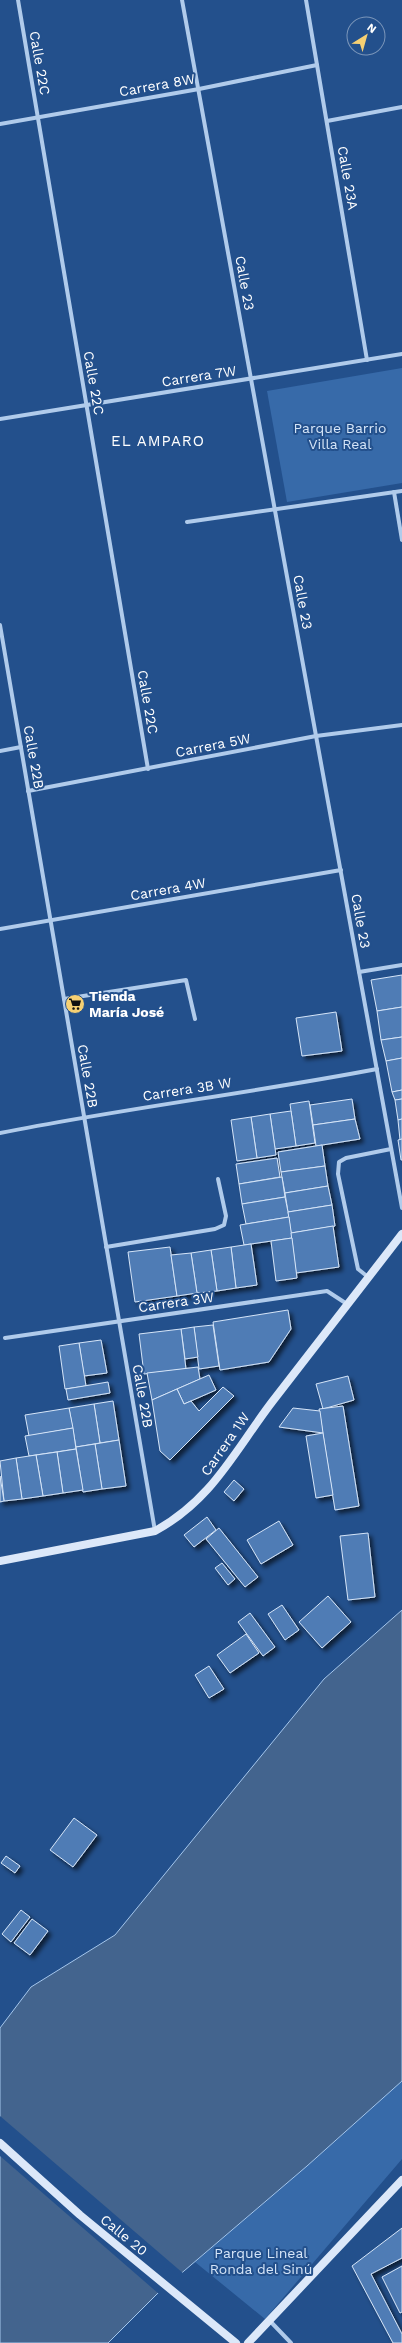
<svg xmlns="http://www.w3.org/2000/svg" width="402" height="2343" font-family="'Work Sans',sans-serif">
  <defs>
    <filter id="shadow"><feDropShadow dx="3.5" dy="3.5" stdDeviation="2" flood-color="#0009"/></filter>
  </defs>
  <rect width="100%" height="100%" fill="#23508c"/>
  <!-- green -->
  <g fill="#376aa9">
    <path d="M402 368V483L287 502 267 391Z"/>
    <path d="M402 2081V2159L265 2319 195 2262 307 2166Z"/>
  </g>
  <!-- water -->
  <path fill="#43648e" stroke="#a4c6ec" d="M402 1610V2081L307 2166 157 2294 108 2343H0V2028L31 1987 115 1935 324 1679Z"/>
  <!-- pier -->
  <path fill="#23508c" d="M0 2116 184 2274 159 2294 0 2156Z"/>
  <!-- building -->
  <g fill="#507cb5" stroke="#d5e5f8" filter="url(#shadow)">
    <path d="M402 975V1007L377 1011 371 980Z"/>
    <path d="M402 1007V1037L381 1040 377 1011Z"/>
    <path d="M336 1012 342 1051 302 1056 296 1018Z"/>
    <path d="M402 1037V1058L386 1061 381 1040Z"/>
    <path d="M402 1058V1090L392 1092 386 1061Z"/>
    <path d="M402 1090V1099L395 1100 392 1092Z"/>
    <path d="M352 1099 355 1119 313 1125 310 1105Z"/>
    <path d="M402 1099V1119L398 1120 395 1100Z"/>
    <path d="M309 1101 315 1143 296 1146 290 1104Z"/>
    <path d="M291 1111 296 1146 275 1149 270 1114Z"/>
    <path d="M270 1114 276 1155 257 1158 251 1117Z"/>
    <path d="M251 1117 257 1158 237 1161 231 1120Z"/>
    <path d="M355 1119 360 1139 316 1146 313 1125Z"/>
    <path d="M402 1119V1139L400 1140 398 1120Z"/>
    <path d="M402 1139V1160H401L398 1140Z"/>
    <path d="M322 1145 325 1166 281 1172 278 1152Z"/>
    <path d="M277 1158 280 1177 239 1184 236 1164Z"/>
    <path d="M325 1166 328 1186 285 1193 281 1172Z"/>
    <path d="M282 1177 285 1197 242 1204 239 1184Z"/>
    <path d="M328 1186 332 1205 288 1212 285 1193Z"/>
    <path d="M285 1197 289 1217 246 1224 242 1204Z"/>
    <path d="M332 1205 335 1226 291 1233 288 1212Z"/>
    <path d="M289 1217 292 1238 244 1245 240 1225Z"/>
    <path d="M333 1226 339 1267 296 1273 291 1233Z"/>
    <path d="M292 1238 297 1278 276 1281 271 1241Z"/>
    <path d="M251 1244 257 1285 236 1288 231 1247Z"/>
    <path d="M170 1247 177 1296 135 1302 128 1252Z"/>
    <path d="M231 1247 236 1288 217 1291 211 1250Z"/>
    <path d="M211 1250 217 1291 197 1293 191 1253Z"/>
    <path d="M191 1253 197 1293 177 1296 171 1255Z"/>
    <path d="M288 1310 291 1329 269 1362 220 1370 213 1322Z"/>
    <path d="M213 1325 219 1366 199 1369 194 1327Z"/>
    <path d="M194 1327 198 1357 185 1359 181 1329Z"/>
    <path d="M181 1329 186 1369 144 1374 139 1334Z"/>
    <path d="M101 1340 107 1373 84 1376 79 1343Z"/>
    <path d="M79 1343 86 1386 65 1389 59 1346Z"/>
    <path d="M198 1367 200 1379 152 1400 147 1373Z"/>
    <path d="M209 1375 216 1390 184 1404 177 1389Z"/>
    <path d="M348 1376 354 1400 323 1409 316 1384Z"/>
    <path d="M108 1382 110 1393 68 1400 66 1389Z"/>
    <path d="M223 1387 234 1396 170 1460 160 1451 152 1400 177 1389 184 1404 191 1401 199 1411Z"/>
    <path d="M113 1401 119 1440 100 1443 94 1404Z"/>
    <path d="M94 1404 100 1443 76 1447 69 1408Z"/>
    <path d="M343 1406 359 1506 335 1510 319 1409Z"/>
    <path d="M69 1408 73 1428 29 1436 25 1415Z"/>
    <path d="M293 1408 320 1411 323 1433 279 1427Z"/>
    <path d="M73 1428 76 1449 29 1456 25 1436Z"/>
    <path d="M323 1433 333 1495 316 1498 306 1436Z"/>
    <path d="M119 1440 126 1486 102 1489 95 1444Z"/>
    <path d="M95 1444 102 1489 83 1492 76 1447Z"/>
    <path d="M76 1449 83 1490 63 1493 57 1452Z"/>
    <path d="M57 1452 63 1493 43 1496 36 1455Z"/>
    <path d="M36 1455 43 1496 22 1499 16 1458Z"/>
    <path d="M16 1458 22 1499 4 1501 0 1461Z"/>
    <path d="M0 1476 4 1501 0 1502Z"/>
    <path d="M234 1480 244 1489 234 1501 224 1492Z"/>
    <path d="M207 1517 216 1530 194 1547 184 1535Z"/>
    <path d="M279 1521 293 1545 261 1564 247 1540Z"/>
    <path d="M219 1528 258 1577 245 1587 206 1539Z"/>
    <path d="M368 1533 375 1597 348 1600 340 1536Z"/>
    <path d="M222 1563 235 1579 228 1585 215 1568Z"/>
    <path d="M328 1596 351 1622 322 1648 299 1622Z"/>
    <path d="M282 1605 299 1630 285 1640 268 1614Z"/>
    <path d="M250 1613 275 1647 263 1656 238 1622Z"/>
    <path d="M246 1634 259 1653 230 1673 217 1655Z"/>
    <path d="M209 1666 224 1689 209 1698 195 1675Z"/>
    <path d="M74 1818 97 1835 73 1867 50 1850Z"/>
    <path d="M6 1856 20 1866 15 1873 1 1863Z"/>
    <path d="M21 1910 30 1917 11 1942 2 1934Z"/>
    <path d="M32 1919 48 1931 30 1955 14 1943Z"/>
    <path d="M402 2228V2258L371 2274 402 2334V2343H393L352 2266Z"/>
    <path d="M402 2266V2312L400 2313 382 2277Z"/>
  </g>
  <g fill="none" stroke-linecap="round" stroke-linejoin="round">
    <!-- street -->
    <g stroke="#b0cbeb" stroke-width="4">
      <path d="M18 0 148 769"/>
      <path d="M182 0 402 1208"/>
      <path d="M306 0 367 360"/>
      <path d="M327 121 402 107"/>
      <path d="M0 124 199 89 317 65"/>
      <path d="M0 419 402 354"/>
      <path d="M394 492 402 540"/>
      <path d="M187 522 402 491"/>
      <path d="M0 625 155 1531"/>
      <path d="M0 751 21 747"/>
      <path d="M28 791 316 736 402 725"/>
      <path d="M0 929 341 870"/>
      <path d="M359 972 402 965"/>
      <path d="M64 999 186 980 195 1019"/>
      <path d="M0 1133C125 1108 252 1093 377 1069"/>
      <path d="M106 1247 215 1229 224 1225 226 1216 218 1179"/>
      <path d="M368 1277 358 1269 338 1174 339 1162 346 1158 391 1149"/>
      <path d="M5 1338 327 1291 347 1304"/>
      <path d="M270 2321 291 2343"/>
    </g>
    <!-- secondary -->
    <g stroke="#dce8f9" stroke-width="8">
      <path d="M0 1561 155 1531C212 1500 234 1452 272 1402 315 1346 359 1290 402 1234"/>
      <path d="M0 2143 80 2215 236 2343"/>
      <path d="M248 2343 402 2180"/>
    </g>
  </g>
  <!-- icons -->
  <defs>
    <symbol id="supermarket-disc" viewBox="-11 -11 22 22"><circle r="9.5" fill="#f6d073" stroke="#23508c"/><path d="M-6-5.5h2.5l.6 2H6L4.5 2H-2.5L-4.4-4H-6ZM-1.5 3.2a1.3 1.3 0 1 0 .1 0ZM3 3.2a1.3 1.3 0 1 0 .1 0Z" fill="#111"/></symbol>
  </defs>
  <g fill-rule="evenodd">
    <use href="#supermarket-disc" x="64" y="993" width="22" height="22"/>
  </g>
  <g text-anchor="middle" dominant-baseline="central" stroke-width="4" stroke-linejoin="round" paint-order="stroke">
    <!-- street labels -->
    <g font-size="14" fill="#fff" stroke="#23508c">
      <text transform="translate(40 63) rotate(80)">Calle 22C</text>
      <text transform="translate(157 85) rotate(-10)">Carrera 8W</text>
      <text transform="translate(348 178) rotate(80)">Calle 23A</text>
      <text transform="translate(245 283) rotate(80)">Calle 23</text>
      <text transform="translate(199 376) rotate(-9)">Carrera 7W</text>
      <text transform="translate(94 383) rotate(80)">Calle 22C</text>
      <text transform="translate(303 602) rotate(80)">Calle 23</text>
      <text transform="translate(148 702) rotate(80)">Calle 22C</text>
      <text transform="translate(213 745) rotate(-11)">Carrera 5W</text>
      <text transform="translate(34 757) rotate(80)">Calle 22B</text>
      <text transform="translate(168 889) rotate(-10)">Carrera 4W</text>
      <text transform="translate(361 921) rotate(80)">Calle 23</text>
      <text transform="translate(88 1076) rotate(80)">Calle 22B</text>
      <text transform="translate(187 1089) rotate(-9)">Carrera 3B W</text>
      <text transform="translate(176 1302) rotate(-8)">Carrera 3W</text>
      <text transform="translate(143 1396) rotate(80)">Calle 22B</text>
      <text transform="translate(225 1444) rotate(-55)">Carrera 1W</text>
      <text transform="translate(124 2235) rotate(39)">Calle 20</text>
    </g>
    <!-- park labels -->
    <g font-size="14" fill="#d5e5f8" stroke="#23508c">
      <text x="340" y="428">Parque Barrio<tspan x="340" dy="16">Villa Real</tspan></text>
      <text x="261" y="2253">Parque Lineal<tspan x="261" dy="16">Ronda del Sinú</tspan></text>
    </g>
    <!-- poi labels -->
    <g font-size="14" font-weight="bold" fill="#fff" stroke="#23508c" text-anchor="start">
      <text x="89" y="996">Tienda<tspan x="89" dy="16">María José</tspan></text>
    </g>
    <!-- neighbourhood labels -->
    <g font-size="15" letter-spacing="1" fill="#fff" stroke="#23508c">
      <text x="158" y="441">EL AMPARO</text>
    </g>
  </g>
  <!-- north arrow -->
  <g transform="translate(366 36) rotate(37)"><circle r="19" fill="#23508c" stroke="#7b96ba"/>
  <path d="M0-3L7 15L0 10L-7 15Z" fill="#f6d073"/>
  <text y="-6" font-size="11" font-weight="bold" text-anchor="middle" fill="#ffffff">N</text>
  </g>
</svg>
